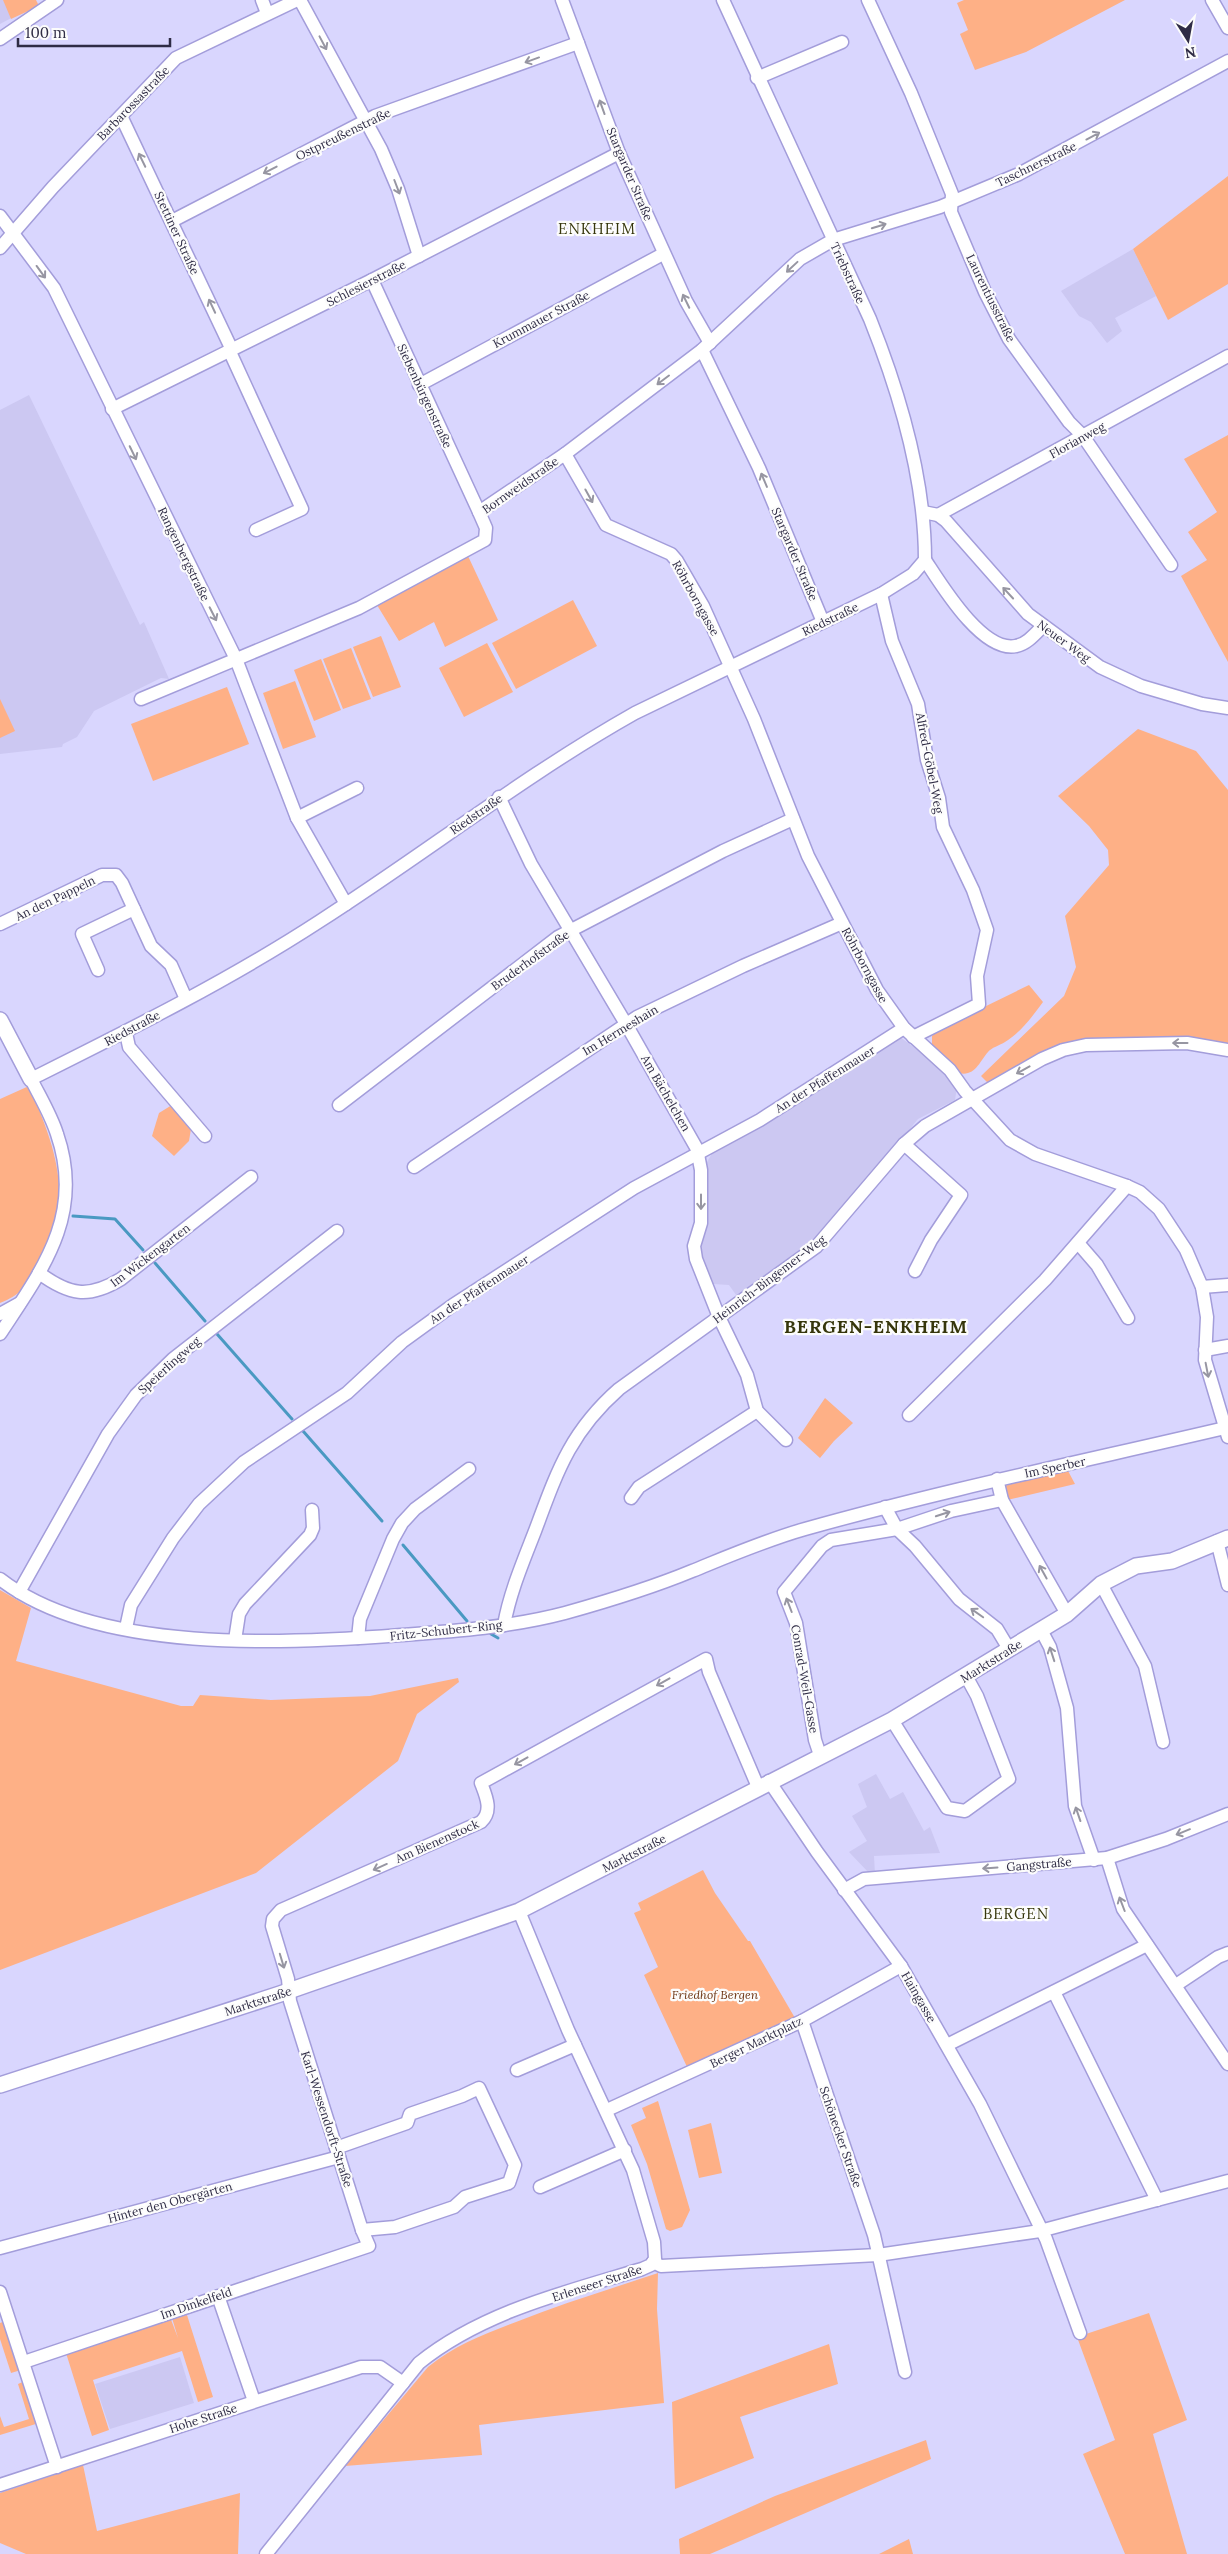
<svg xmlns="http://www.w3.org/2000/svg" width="1228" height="2554" font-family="Lora,serif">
  <rect width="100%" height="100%" fill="#d9d6fe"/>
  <!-- built -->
  <g fill="#ccc8f2">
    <path d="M0 0H36L17 15 0 24Z"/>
    <path d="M1133 249 1156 296 1115 318 1122 331 1107 343 1091 322 1079 316 1061 291Z"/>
    <path d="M29 395 140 625 144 622 169 679 161 678 94 711 77 737 63 744 62 747 0 754V410Z"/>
    <path d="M900 1037 948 1072 957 1087 955 1100 918 1119 821 1237 739 1299 729 1285 713 1284 698 1249 707 1222V1162L714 1150Z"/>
    <path d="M876 1774 890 1799 903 1792 924 1831 930 1827 940 1853 874 1856 875 1874H870L849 1852 867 1841 852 1816 867 1807 858 1784Z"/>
    <path d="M180 2357 194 2403 110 2429 95 2384Z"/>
  </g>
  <!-- green -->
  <g fill="#feb086">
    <path d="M3 0H36L39 6 11 19Z"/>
    <path d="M964 0H1125L1026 52 975 70 960 34 968 30 957 3Z"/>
    <path d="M1228 176V284L1168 320 1133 249Z"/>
    <path d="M1228 435V662L1181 576 1207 560 1188 532 1217 512 1184 459Z"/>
    <path d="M468 556 498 620 445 647 434 622 399 641 377 605Z"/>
    <path d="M573 600 597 646 516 689 492 643Z"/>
    <path d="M381 636 401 687 373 697 353 647Z"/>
    <path d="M487 643 513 692 464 717 439 668Z"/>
    <path d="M351 648 371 699 343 709 323 659Z"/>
    <path d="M321 659 341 710 314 721 294 670Z"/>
    <path d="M295 681 316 737 283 749 263 693Z"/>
    <path d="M227 687 249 744 153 781 131 724Z"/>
    <path d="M0 699 15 731 0 738Z"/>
    <path d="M1138 729 1196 751 1228 790V1046L1210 1040 1086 1042 990 1085 981 1076 1064 996 1076 967 1065 916 1109 865 1108 850 1089 826 1058 796Z"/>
    <path d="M1029 985 1043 1002C1032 1017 1021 1032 1005 1042 1000 1045 991 1048 988 1052 980 1061 975 1077 959 1073L932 1045V1036L937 1030Z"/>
    <path d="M29 1086C45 1123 62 1163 59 1205 57 1222 48 1240 41 1256 30 1280 26 1293 0 1303V1099Z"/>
    <path d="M172 1105 191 1129 189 1141 174 1156 152 1136 159 1113Z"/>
    <path d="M825 1398 853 1423 834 1441 820 1458 798 1438Z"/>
    <path d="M1067 1469 1075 1484 1007 1500 1004 1486 1008 1485V1482Z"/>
    <path d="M0 1590 31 1608 16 1661 181 1706H193L200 1695 271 1700 370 1696 458 1678 459 1682 417 1714 398 1761 256 1873 0 1970Z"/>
    <path d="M703 1870 715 1893 748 1941H750L795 2018 688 2069 644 1975 658 1967 634 1913 641 1910 638 1903Z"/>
    <path d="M658 2101 690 2210 682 2227 670 2231 666 2229 647 2164 631 2125 646 2118 642 2108Z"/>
    <path d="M711 2123 722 2173 699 2178 688 2130Z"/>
    <path d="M658 2273 657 2309 664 2403 479 2425 482 2455 345 2466 428 2367C455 2345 485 2334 516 2322 563 2303 611 2289 658 2273Z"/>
    <path d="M1149 2313 1187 2420 1153 2434 1187 2554H1125L1083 2454 1115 2440 1077 2337Z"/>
    <path d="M187 2315 213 2397 198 2402 182 2351 93 2380 109 2430 92 2436 66 2353 170 2317 178 2338 172 2318Z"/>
    <path d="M5 2321 21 2370 11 2373 0 2339V2323Z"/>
    <path d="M829 2344 838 2384 740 2417 754 2458 675 2489 672 2402Z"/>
    <path d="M25 2381 39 2423 0 2435V2416L4 2427 29 2419 18 2384Z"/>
    <path d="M926 2440 931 2459 710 2554H680L679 2539 775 2496Z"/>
    <path d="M83 2465 97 2531 240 2493 238 2554H26L0 2543V2493Z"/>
    <path d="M909 2539 913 2554H879Z"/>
  </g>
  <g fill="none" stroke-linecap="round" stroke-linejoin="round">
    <!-- stream -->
    <g stroke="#4a99c2" stroke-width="3">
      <path d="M73 1216 115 1219 143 1250"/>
      <path d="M155 1263 205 1321"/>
      <path d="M217 1334 292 1419"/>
      <path d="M303 1431 382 1521"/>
      <path d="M403 1545 467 1621"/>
      <path d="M491 1634 498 1638"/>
    </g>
    <defs>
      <g id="minor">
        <path d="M262 0 267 13"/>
        <path d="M300 0 381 149 398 189 419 256"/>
        <path d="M562 0 619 153 686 301 710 343"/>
        <path d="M868 0 911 93 952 194 951 212 985 292 1009 339 1069 422 1083 436 1171 565"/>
        <path d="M1212 0 1228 28"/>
        <path d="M0 39 57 0"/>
        <path d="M757 78 842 42"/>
        <path d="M121 116 232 350"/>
        <path d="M0 216 54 288 236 659 297 818 346 904"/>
        <path d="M172 221 375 116 578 43"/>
        <path d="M0 248 53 187 176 58 297 0"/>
        <path d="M702 350 759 468 823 622"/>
        <path d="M230 352 302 509 256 530"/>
        <path d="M419 385 663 254"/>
        <path d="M112 409 372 280 619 153"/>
        <path d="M565 454 606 525 671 554 677 561 703 606 754 719 808 856 877 990 904 1028 950 1070 965 1091 1010 1140 1035 1154 1127 1186 1140 1192 1159 1209 1186 1250 1202 1287 1207 1317 1205 1360 1228 1437"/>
        <path d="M479 512 565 454 702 350 800 259 833 240 940 207 1019 174 1228 61"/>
        <path d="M923 512 938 515 946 521 1028 614 1100 667 1141 686 1202 704 1228 708"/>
        <path d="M938 515 1228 356"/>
        <path d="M925 560C941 584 982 653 1016 646 1027 644 1035 634 1043 626"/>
        <path d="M881 594 892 641 918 704 927 760 939 798 943 827 973 890 987 930 977 976 979 1004 913 1037"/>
        <path d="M141 699 359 608 485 540 486 528 479 512 372 280"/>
        <path d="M499 797 531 864 626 1024 697 1149 701 1170V1223L694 1246 696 1259 719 1317 747 1375 757 1411 786 1440"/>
        <path d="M297 818 357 788"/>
        <path d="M0 924 102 875H116L122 883 151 946 171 965 186 999"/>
        <path d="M98 970 82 934 134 909"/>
        <path d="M126 1033 129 1047 205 1136"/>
        <path d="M339 1105 558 937 723 851 793 819"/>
        <path d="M904 1144 961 1195 931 1240 915 1271"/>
        <path d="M414 1167 637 1017 743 966 842 923"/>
        <path d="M1078 1243 1097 1265 1128 1318"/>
        <path d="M39 1273C69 1295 88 1299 121 1279L251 1177"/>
        <path d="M1202 1287 1228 1285"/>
        <path d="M0 1314 20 1303"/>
        <path d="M0 1334C42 1270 85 1215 57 1134 51 1115 40 1097 31 1079 129 1030 228 981 320 921 426 853 525 775 635 713L881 594 913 574 925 560C925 478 900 394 870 319L723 0"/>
        <path d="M1205 1350 1228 1346"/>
        <path d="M909 1415 1045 1280 1127 1186"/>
        <path d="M997 1479 1002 1500 1067 1614"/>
        <path d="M631 1498 639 1487 757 1411"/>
        <path d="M885 1507 897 1529 915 1546 959 1599 997 1629 1009 1649"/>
        <path d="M1217 1541 1228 1585"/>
        <path d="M0 1579C96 1654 286 1644 401 1635 456 1631 512 1627 565 1613 608 1601 651 1588 692 1571 729 1556 766 1540 805 1529 944 1490 1084 1461 1225 1428"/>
        <path d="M1101 1584 1145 1666 1163 1742"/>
        <path d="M19 1592 108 1434 136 1395 173 1359 337 1231"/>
        <path d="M504 1625C510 1592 523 1562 535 1531 557 1472 570 1432 619 1389L816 1247 904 1144 925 1126 1042 1059 1063 1050 1086 1045 1187 1043 1228 1050"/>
        <path d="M126 1628 131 1605 173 1538 199 1504 244 1462 347 1393 402 1342 453 1305 634 1188 760 1120 904 1028"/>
        <path d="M1041 1630 1050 1647 1067 1708 1075 1806 1094 1860"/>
        <path d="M358 1638 360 1619 393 1539 402 1523 415 1509 469 1469"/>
        <path d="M235 1640 239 1614 245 1604 310 1535 313 1528 312 1510"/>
        <path d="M892 1720 947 1808 965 1811 1009 1779 977 1696 966 1676"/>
        <path d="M820 1755 815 1740 796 1623 784 1592 789 1586 822 1546 831 1540 897 1529 951 1511 1002 1500"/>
        <path d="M769 1781 817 1852 901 1966 980 2104 1046 2239 1080 2333"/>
        <path d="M1107 1858 1123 1909 1228 2064"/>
        <path d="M844 1890 864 1879 1107 1858 1166 1839 1228 1814"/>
        <path d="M1176 1985 1218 1957 1228 1953"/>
        <path d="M1054 1992 1157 2200"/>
        <path d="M802 2021 874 2235 905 2372"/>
        <path d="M947 2045 1147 1945"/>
        <path d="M517 2070 575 2045"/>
        <path d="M607 2110 802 2021 901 1966"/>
        <path d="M336 2148 407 2123 410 2114 462 2096 479 2088 515 2165 509 2183 465 2197 454 2207 395 2227 362 2230"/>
        <path d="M540 2187 625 2150"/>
        <path d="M0 2248 339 2157"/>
        <path d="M653 2262 661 2266 878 2255 1040 2231 1228 2181"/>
        <path d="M0 2292 57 2467"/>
        <path d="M218 2296 254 2401"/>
        <path d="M24 2362 369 2246 362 2230 290 2001 288 1979 272 1926 273 1919 281 1910 481 1822C493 1811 486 1796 481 1783L706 1659 709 1672 758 1787"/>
        <path d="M0 2485 361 2367H380L403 2383"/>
        <path d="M266 2554 419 2363C482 2312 566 2292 642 2269L651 2265 655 2259 654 2242 633 2170 568 2030 519 1911"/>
      </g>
      <g id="tertiary">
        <path d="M0 1020 31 1079"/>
        <path d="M0 2085 280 1994 519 1911 892 1720 1067 1614 1101 1584 1136 1566 1172 1561 1228 1538"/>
      </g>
    </defs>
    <!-- minor casing -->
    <use href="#minor" stroke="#a39dda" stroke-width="15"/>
    <!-- tertiary casing -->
    <use href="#tertiary" stroke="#a39dda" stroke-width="18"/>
    <!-- minor -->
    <use href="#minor" stroke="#fff" stroke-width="12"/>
    <!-- tertiary -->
    <use href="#tertiary" stroke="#fff" stroke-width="15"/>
  </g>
  <!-- one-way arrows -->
  <defs><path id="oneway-shaft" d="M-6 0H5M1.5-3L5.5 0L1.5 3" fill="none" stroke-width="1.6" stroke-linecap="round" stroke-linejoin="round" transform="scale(1.25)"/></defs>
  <g stroke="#9796a2">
    <use href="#oneway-shaft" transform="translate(323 43) rotate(62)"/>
    <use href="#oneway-shaft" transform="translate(532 60) rotate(160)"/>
    <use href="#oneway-shaft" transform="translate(602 107) rotate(-110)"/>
    <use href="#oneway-shaft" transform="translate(1093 136) rotate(-28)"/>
    <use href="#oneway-shaft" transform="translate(142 160) rotate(-116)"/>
    <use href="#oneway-shaft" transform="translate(270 170) rotate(153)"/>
    <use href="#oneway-shaft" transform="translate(397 187) rotate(69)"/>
    <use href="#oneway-shaft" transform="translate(879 226) rotate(-17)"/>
    <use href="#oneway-shaft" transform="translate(792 267) rotate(137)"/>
    <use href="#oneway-shaft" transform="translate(41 272) rotate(54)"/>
    <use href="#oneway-shaft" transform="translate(686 301) rotate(-116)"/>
    <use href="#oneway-shaft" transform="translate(212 306) rotate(-115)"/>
    <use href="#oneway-shaft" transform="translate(663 380) rotate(143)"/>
    <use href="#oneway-shaft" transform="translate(133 453) rotate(64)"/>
    <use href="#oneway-shaft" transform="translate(764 480) rotate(-113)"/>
    <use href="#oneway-shaft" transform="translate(589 496) rotate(61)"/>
    <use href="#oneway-shaft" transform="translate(1008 593) rotate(-133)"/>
    <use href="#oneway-shaft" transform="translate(213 614) rotate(63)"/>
    <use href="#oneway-shaft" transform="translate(1180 1043) rotate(-180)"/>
    <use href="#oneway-shaft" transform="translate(1023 1070) rotate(151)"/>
    <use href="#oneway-shaft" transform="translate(701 1202) rotate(90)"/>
    <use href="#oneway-shaft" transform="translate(1207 1370) rotate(79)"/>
    <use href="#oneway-shaft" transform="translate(943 1514) rotate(-18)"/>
    <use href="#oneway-shaft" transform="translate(1043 1572) rotate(-119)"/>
    <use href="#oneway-shaft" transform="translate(789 1605) rotate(-111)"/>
    <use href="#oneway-shaft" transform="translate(977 1613) rotate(-145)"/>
    <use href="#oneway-shaft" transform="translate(1052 1654) rotate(-108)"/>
    <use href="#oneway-shaft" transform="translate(663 1682) rotate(151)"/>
    <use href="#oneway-shaft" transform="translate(521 1761) rotate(151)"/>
    <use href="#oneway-shaft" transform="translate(1078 1814) rotate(-109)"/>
    <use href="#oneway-shaft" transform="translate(1183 1832) rotate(158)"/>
    <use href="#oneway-shaft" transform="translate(380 1867) rotate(156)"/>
    <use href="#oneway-shaft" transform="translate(990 1868) rotate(176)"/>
    <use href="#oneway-shaft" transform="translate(1122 1904) rotate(-111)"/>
    <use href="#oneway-shaft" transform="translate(282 1961) rotate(73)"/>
  </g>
  <g text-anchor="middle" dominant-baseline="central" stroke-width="4.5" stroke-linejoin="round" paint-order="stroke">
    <!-- street labels -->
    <g font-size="12" fill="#2f2c45" stroke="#fcfcfc">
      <text transform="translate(133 103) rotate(-46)">Barbarossastraße</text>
      <text transform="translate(343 134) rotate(-26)">Ostpreußenstraße</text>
      <text transform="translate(1036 164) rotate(-26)">Taschnerstraße</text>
      <text transform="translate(630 174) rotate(67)">Stargarder Straße</text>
      <text transform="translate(177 233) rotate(65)">Stettiner Straße</text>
      <text transform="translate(848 273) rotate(65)">Triebstraße</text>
      <text transform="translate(366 283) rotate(-27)">Schlesierstraße</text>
      <text transform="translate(991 298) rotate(64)">Laurentiusstraße</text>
      <text transform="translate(541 319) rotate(-28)">Krummauer Straße</text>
      <text transform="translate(425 396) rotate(65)">Siebenbürgenstraße</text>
      <text transform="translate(1077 440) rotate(-29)">Florianweg</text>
      <text transform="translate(520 485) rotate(-35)">Bornweidstraße</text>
      <text transform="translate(184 554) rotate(64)">Rangenbergstraße</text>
      <text transform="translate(795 554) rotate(67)">Stargarder Straße</text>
      <text transform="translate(696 598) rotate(61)">Röhrborngasse</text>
      <text transform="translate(830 619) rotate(-26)">Riedstraße</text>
      <text transform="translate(1064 641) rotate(36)">Neuer Weg</text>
      <text transform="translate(930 763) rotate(79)">Alfred-Göbel-Weg</text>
      <text transform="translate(476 814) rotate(-35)">Riedstraße</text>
      <text transform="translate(55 898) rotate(-26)">An den Pappeln</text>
      <text transform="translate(530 960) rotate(-36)">Bruderhofstraße</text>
      <text transform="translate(865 965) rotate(62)">Röhrborngasse</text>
      <text transform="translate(132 1028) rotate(-28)">Riedstraße</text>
      <text transform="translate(620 1030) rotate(-31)">Im Hermeshain</text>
      <text transform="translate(825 1079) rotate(-32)">An der Pfaffenmauer</text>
      <text transform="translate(666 1093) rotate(60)">Am Bächelchen</text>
      <text transform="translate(150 1255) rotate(-37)">Im Wickengarten</text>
      <text transform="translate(769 1279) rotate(-37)">Heinrich-Bingemer-Weg</text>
      <text transform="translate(479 1289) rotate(-33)">An der Pfaffenmauer</text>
      <text transform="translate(169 1365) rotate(-42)">Speierlingweg</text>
      <text transform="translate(1055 1467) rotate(-12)">Im Sperber</text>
      <text transform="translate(446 1630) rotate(-6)">Fritz-Schubert-Ring</text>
      <text transform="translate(991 1661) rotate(-32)">Marktstraße</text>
      <text transform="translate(805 1679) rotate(80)">Conrad-Weil-Gasse</text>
      <text transform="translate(437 1841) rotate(-24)">Am Bienenstock</text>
      <text transform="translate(634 1853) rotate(-27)">Marktstraße</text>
      <text transform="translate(1039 1864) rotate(-5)">Gangstraße</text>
      <text transform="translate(919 1997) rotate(60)">Haingasse</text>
      <text transform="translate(258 2001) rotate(-18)">Marktstraße</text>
      <text transform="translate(756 2042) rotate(-26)">Berger Marktplatz</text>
      <text transform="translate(327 2119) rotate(72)">Karl-Wessendorft-Straße</text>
      <text transform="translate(841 2137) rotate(71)">Schönecker Straße</text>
      <text transform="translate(170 2202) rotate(-15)">Hinter den Obergärten</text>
      <text transform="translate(597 2283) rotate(-18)">Erlenseer Straße</text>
      <text transform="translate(196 2303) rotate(-19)">Im Dinkelfeld</text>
      <text transform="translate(203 2418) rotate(-18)">Hohe Straße</text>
    </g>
    <!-- park labels -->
    <g font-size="12" font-style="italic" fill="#6f3715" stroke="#fcfcfc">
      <text x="715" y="1994">Friedhof Bergen</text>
    </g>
    <!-- quarter labels -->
    <g font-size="15" letter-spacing="1" fill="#36360c" stroke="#fcfcfc">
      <text x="597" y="228">ENKHEIM</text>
      <text x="1016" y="1913">BERGEN</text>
    </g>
    <!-- district labels -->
    <g font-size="18" font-weight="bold" letter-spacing="1" fill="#36360c" stroke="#fcfcfc">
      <text x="876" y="1326">BERGEN-ENKHEIM</text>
    </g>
  </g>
  <!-- north arrow -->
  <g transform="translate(1188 40) rotate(169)" stroke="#fcfcfc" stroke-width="4" paint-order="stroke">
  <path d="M0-4L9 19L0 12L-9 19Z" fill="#2f2c45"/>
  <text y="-8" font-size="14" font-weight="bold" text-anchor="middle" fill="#2f2c45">N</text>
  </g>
  <!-- scale -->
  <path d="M18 38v8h152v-8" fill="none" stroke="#2f2c45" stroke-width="2.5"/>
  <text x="25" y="38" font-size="15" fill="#2f2c45" stroke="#fcfcfc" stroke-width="4" paint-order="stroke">100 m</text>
</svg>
